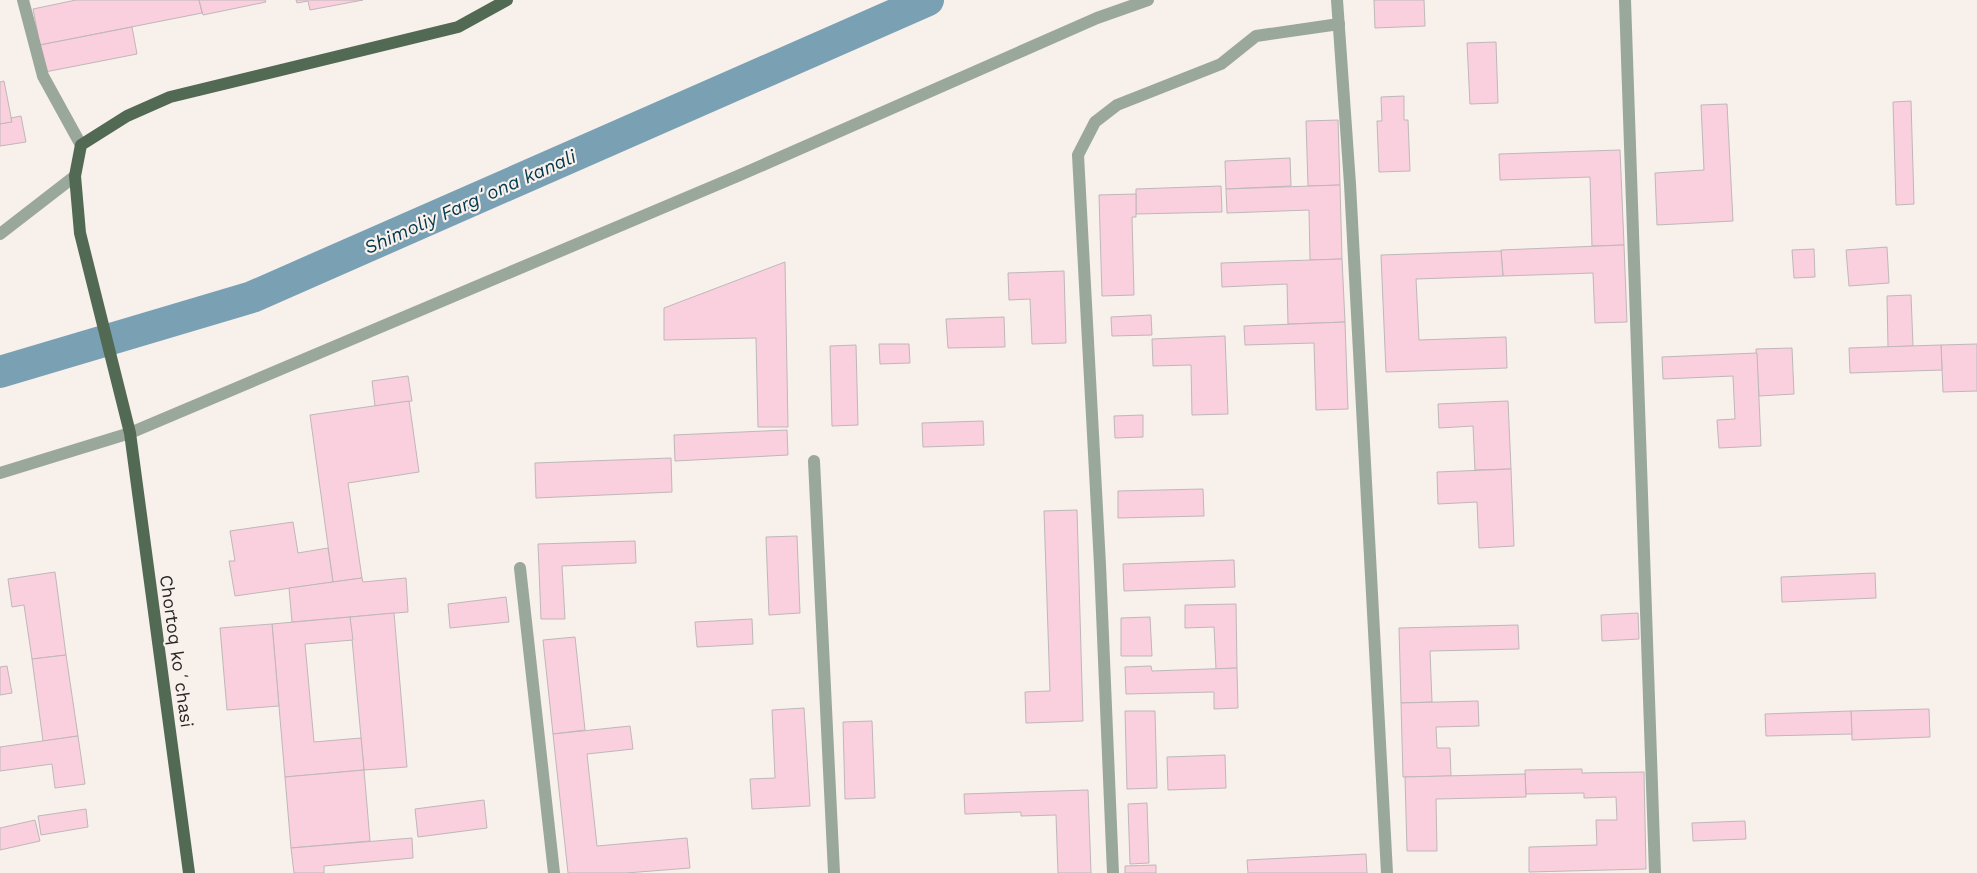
<svg xmlns="http://www.w3.org/2000/svg" width="1977" height="873" font-family="'Work Sans',sans-serif">
  <rect width="100%" height="100%" fill="#f7f0eb"/>
  <g fill="none" stroke-linecap="round" stroke-linejoin="round">
    <!-- canal -->
    <path stroke="#7aa0b4" stroke-width="32" d="M0 372 252 297 928 0"/>
  </g>
  <!-- building -->
  <g fill="#fbd0de" stroke="#bfb7b9">
    <path d="M76 0H199L202 13 40 45 33 9Z"/>
    <path d="M199 0H265L266 2 203 15Z"/>
    <path d="M296 0H363L310 10 308 1 297 3Z"/>
    <path d="M1374 0H1424L1425 26 1375 28Z"/>
    <path d="M132 27 137 54 45 72 40 45Z"/>
    <path d="M1496 42 1498 103 1470 104 1467 43Z"/>
    <path d="M4 81 12 122 0 124V82Z"/>
    <path d="M1404 96V120H1408L1410 171 1379 172 1377 121H1382L1381 97Z"/>
    <path d="M1911 101 1914 204 1896 205 1893 102Z"/>
    <path d="M1727 104 1733 221 1657 225 1655 173 1704 170 1701 105Z"/>
    <path d="M21 116 26 142 0 146V124L12 122 11 118Z"/>
    <path d="M1338 120 1340 185 1308 186 1306 121Z"/>
    <path d="M1620 150 1624 245 1592 246 1590 177 1500 180 1499 154Z"/>
    <path d="M1290 158 1291 186 1226 189 1225 161Z"/>
    <path d="M1340 185 1342 259 1310 260 1309 210 1227 213 1226 189Z"/>
    <path d="M1221 186 1222 212 1136 214V189Z"/>
    <path d="M1136 194V217H1132L1134 295 1102 296 1099 195Z"/>
    <path d="M1624 245 1627 322 1595 323 1593 273 1503 276 1501 250Z"/>
    <path d="M1887 247 1889 283 1849 286 1846 250Z"/>
    <path d="M1814 249 1815 277 1794 278 1792 250Z"/>
    <path d="M1501 251 1503 276 1416 279 1419 340 1506 337 1507 368 1386 372 1381 255Z"/>
    <path d="M1342 259 1345 322 1288 324 1287 284 1222 287 1221 263Z"/>
    <path d="M785 262 788 427H758L756 338 664 340V308Z"/>
    <path d="M1064 271 1066 343 1032 344 1030 299 1009 300 1008 273Z"/>
    <path d="M1911 295 1913 346 1888 347 1887 296Z"/>
    <path d="M1151 315 1152 335 1112 336 1111 317Z"/>
    <path d="M1004 317 1005 347 948 348 946 319Z"/>
    <path d="M1345 322 1348 409 1316 410 1314 343 1245 345 1244 326Z"/>
    <path d="M1225 336 1228 414 1192 415 1191 365 1153 366 1152 339Z"/>
    <path d="M879 344H909L910 363 880 364Z"/>
    <path d="M1977 344V391L1943 392 1941 345Z"/>
    <path d="M856 345 858 425 832 426 830 346Z"/>
    <path d="M1941 345 1942 370 1850 373 1849 348Z"/>
    <path d="M1792 348 1794 394 1759 396 1756 349Z"/>
    <path d="M1757 353 1761 446 1719 448 1717 420 1735 419 1733 376 1663 379 1662 357Z"/>
    <path d="M408 376 412 401 375 406 372 381Z"/>
    <path d="M409 401 419 472 348 483 362 578 333 582 310 415Z"/>
    <path d="M1508 401 1511 469 1475 470 1473 426 1439 428 1438 404Z"/>
    <path d="M1143 415V437L1115 438 1114 416Z"/>
    <path d="M983 421 984 445 923 447 922 423Z"/>
    <path d="M787 430 788 455 675 461 674 435Z"/>
    <path d="M671 458 672 492 536 498 535 463Z"/>
    <path d="M1511 469 1514 546 1479 548 1477 502 1438 504 1437 472Z"/>
    <path d="M1203 489 1204 516 1118 518V491Z"/>
    <path d="M1077 510 1083 721 1026 723 1025 692 1050 691 1044 511Z"/>
    <path d="M293 522 298 553 328 548 333 582 235 596 229 561H235L230 531Z"/>
    <path d="M797 536 800 613 769 615 766 537Z"/>
    <path d="M635 541 636 563 562 566 565 619H541L538 544Z"/>
    <path d="M1234 560 1235 587 1124 591 1123 564Z"/>
    <path d="M55 572 66 655 32 659 24 605 12 607 8 579Z"/>
    <path d="M1875 573 1876 598 1782 602 1781 577Z"/>
    <path d="M362 578 363 582 406 578 408 612 292 622 289 588Z"/>
    <path d="M506 597 509 622 450 628 448 604Z"/>
    <path d="M1236 604 1237 668 1216 669 1214 627 1185 628V605Z"/>
    <path d="M394 613 407 767 364 770 350 617Z"/>
    <path d="M1638 613 1639 639 1602 641 1601 615Z"/>
    <path d="M350 617 353 640 305 644 314 742 361 738 364 770 285 777 272 624Z"/>
    <path d="M1150 617 1152 656H1121V618Z"/>
    <path d="M752 619 753 644 697 647 695 622Z"/>
    <path d="M272 624 279 706 227 710 220 628Z"/>
    <path d="M1518 625 1519 649 1430 651 1432 702 1401 703 1399 628Z"/>
    <path d="M575 637 585 730 553 734 543 640Z"/>
    <path d="M66 655 78 736 43 741 32 659Z"/>
    <path d="M7 666 12 693 0 695V667Z"/>
    <path d="M1151 666 1152 671 1237 668 1238 708 1214 709V692L1126 694 1125 667Z"/>
    <path d="M1478 701 1479 726 1436 727 1437 748H1450L1451 776 1403 777 1401 703Z"/>
    <path d="M804 708 810 806 752 809 750 779 775 778 772 710Z"/>
    <path d="M1929 709 1930 737 1852 740 1851 711Z"/>
    <path d="M1125 711H1155L1157 788 1127 789Z"/>
    <path d="M1851 711 1852 734 1766 736 1765 714Z"/>
    <path d="M872 721 875 798 845 799 843 722Z"/>
    <path d="M630 726 633 749 587 754 597 846 687 838 690 868 626 873H568L553 734Z"/>
    <path d="M78 736 85 784 55 788 52 764 0 771V747Z"/>
    <path d="M1225 755 1226 788 1168 790 1167 757Z"/>
    <path d="M1582 769V773L1644 772 1646 869 1529 872V847L1597 845 1596 820H1617L1616 797 1584 798V793L1526 794 1525 770Z"/>
    <path d="M364 770 370 841 291 848 285 777Z"/>
    <path d="M1525 774 1526 797 1436 799 1437 851H1407L1405 777Z"/>
    <path d="M1088 790 1091 873H1058L1056 815 1021 816V812L965 814 964 794Z"/>
    <path d="M484 800 487 828 418 837 415 809Z"/>
    <path d="M1147 803 1149 863 1130 864 1128 804Z"/>
    <path d="M86 809 88 827 41 835 38 816Z"/>
    <path d="M35 820 40 841 0 850V828Z"/>
    <path d="M1745 821 1746 839 1693 841 1692 823Z"/>
    <path d="M412 838 413 858 324 866V873H294L291 848Z"/>
    <path d="M1366 854 1367 873H1248L1247 860Z"/>
    <path d="M1156 865V873H1125V866Z"/>
  </g>
  <g fill="none" stroke-linecap="round" stroke-linejoin="round">
    <!-- minor -->
    <g stroke="#9aa79b" stroke-width="12">
      <path d="M23 0 43 76 81 145"/>
      <path d="M1337 0 1350 184 1387 873"/>
      <path d="M1625 0 1655 873"/>
      <path d="M0 234 75 176"/>
      <path d="M814 461 834 873"/>
      <path d="M0 473 130 433 740 175 1097 18 1148 0"/>
      <path d="M520 568 554 873"/>
      <path d="M1113 873 1100 565 1078 155 1095 122 1117 105 1221 64 1256 36 1339 24"/>
    </g>
    <!-- major -->
    <path stroke="#526954" stroke-width="12" d="M189 873 130 433 80 233 75 176 81 145 127 116 170 97 458 27 507 0"/>
  </g>
  <g text-anchor="middle" dominant-baseline="central" stroke-width="4.5" stroke-linejoin="round" paint-order="stroke">
    <!-- street labels -->
    <g font-size="18" fill="#2a2726" stroke="#f7f0eb">
      <text transform="translate(177 651) rotate(82)">Chortoq koʻchasi</text>
    </g>
    <!-- water labels -->
    <g font-size="19" font-style="italic" fill="#00384d" stroke="#f7f0eb">
      <text transform="translate(470 202) rotate(-24)">Shimoliy Fargʻona kanali</text>
    </g>
  </g>
</svg>
